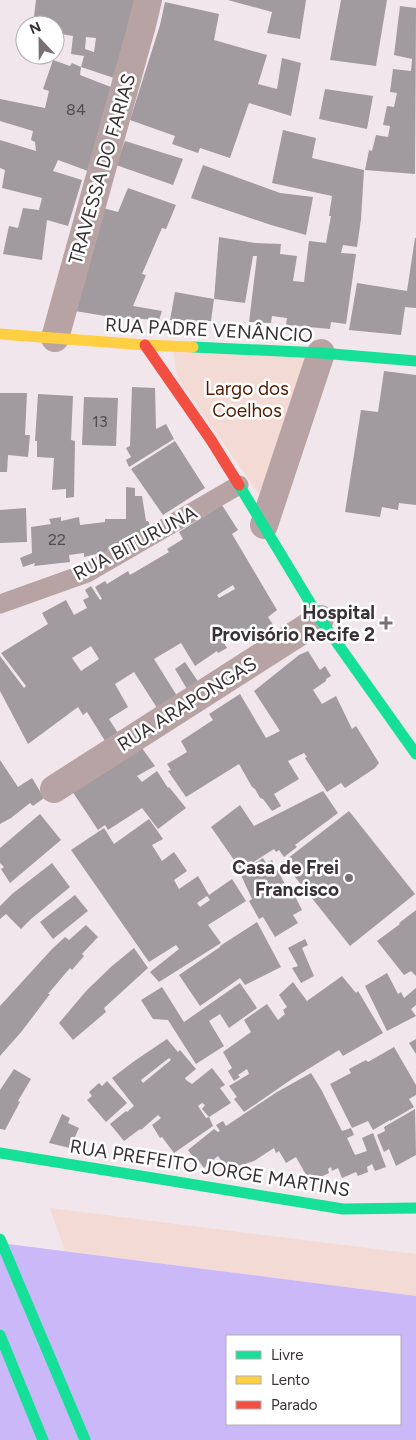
<svg xmlns="http://www.w3.org/2000/svg" width="416" height="1440" font-family="Figtree,sans-serif">
  <rect width="100%" height="100%" fill="#f1e6eb"/>
  <!-- green -->
  <g fill="#f4dad4">
    <path d="M172 343 310 354 268 507 177 377Z"/>
    <path d="M50 1208 416 1254V1296L65 1251Z"/>
  </g>
  <!-- water -->
  <path fill="#cab8f8" fill-rule="evenodd" d="M0 1243 416 1296V1440H0ZM227 1336H400V1424H227Z"/>
  <!-- building -->
  <g fill="#a19a9f" fill-rule="evenodd">
    <path d="M36 0H137L117 79 81 67 84 56 71 54 73 36 55 33V25H33ZM86 37 96 38 94 52 85 49Z"/>
    <path d="M228 0H306L300 39 267 33 272 12Z"/>
    <path d="M341 0H387L376 66 330 60Z"/>
    <path d="M165 2 219 14 214 40 267 55 258 84 277 89 282 58 301 63 291 116 249 103 230 158 200 148 198 153 172 144 175 136 130 120 160 25Z"/>
    <path d="M400 6 416 8 415 174 365 170 369 150 372 151 376 135 388 137 390 126 383 125 387 106 394 107 397 93 390 92 393 69 411 71 412 59 394 55Z"/>
    <path d="M53 60 70 66 72 63 81 67 80 75 116 89 88 171 58 160 53 171 82 180 68 226 47 220 42 260 3 254 9 226 18 228 23 208 39 210 42 198 2 188 5 170 0 168V140L36 151 35 142 31 140 33 131 0 121V99L45 108 49 91 43 89Z"/>
    <path d="M325 89 373 96 367 129 319 119Z"/>
    <path d="M283 130 316 138 312 158 364 170 361 219 357 247 343 245 341 253 356 254 346 324 331 322 330 329 286 325 287 318 272 316 271 323 249 322 257 256H253L245 303 214 299 219 237 255 243 281 244 280 254 297 256 293 281 304 282 309 241 326 243 331 216H329L332 196 272 183Z"/>
    <path d="M125 141 183 159 173 185 116 165Z"/>
    <path d="M203 165 280 193 313 197 306 235 271 225 191 198Z"/>
    <path d="M128 188 176 205 166 229 162 228 142 274 146 275 133 306 162 311 159 320 111 317 75 311 103 208 118 212Z"/>
    <path d="M415 238H416V308L405 307 401 335 349 330 357 283 407 291Z"/>
    <path d="M175 292 214 299 211 321 170 320Z"/>
    <path d="M384 371 416 375V505L399 503 398 510 382 507 380 517 345 512 361 410 378 412Z"/>
    <path d="M132 387 155 388 156 429 166 424 174 439 129 467 126 460 131 457 126 448 130 446Z"/>
    <path d="M0 393H27L25 435H30L28 457 8 455 7 472H0Z"/>
    <path d="M38 394 73 396 71 440 75 441 74 497 66 498V489L52 490 54 458 37 457V441H35Z"/>
    <path d="M84 397 118 398 116 446 82 445Z"/>
    <path d="M175 441 205 488 163 515 131 469Z"/>
    <path d="M126 487 135 488V496H142L146 521H148L150 525 140 532 141 536 109 551 84 557V553L69 555 70 562 34 566 35 563 23 567 20 558 32 553 31 527 51 524 49 519 61 517V521L79 517 80 525 105 522V519H126Z"/>
    <path d="M222 505 238 530 232 534 277 610 268 617 277 631 267 637 264 633 248 643 241 631 222 640 227 648 218 653 217 651 195 666 181 643 154 659 179 699 159 711 134 672 115 684 128 707 109 719 118 733 105 741 87 712 83 715 78 707 28 744 0 691V656L24 688 26 686 1 653 48 624 42 613 66 600 74 615 87 608 83 600 89 597 85 590 91 586 100 600 102 599 95 587 105 581 107 584 128 571 130 575 169 552 167 549 183 539 179 532ZM233 585 235 589 219 598 217 595ZM91 646 99 659 81 671 72 658Z"/>
    <path d="M26 508 27 542 0 543V510Z"/>
    <path d="M308 651 320 670 325 666 331 676 326 679V681L313 690 322 704 336 696 352 729 356 726 379 763 375 768 345 788 341 783 327 792 305 758 307 757 304 753 288 761 299 779 274 794 281 806 272 811 263 799 260 798 255 789 252 787 239 764 186 797 168 771 171 770 167 764 187 752 181 741 213 720 209 714 240 694 266 738 280 731 254 691 299 655Z"/>
    <path d="M185 662 199 683 187 689 175 669Z"/>
    <path d="M139 744 155 766 137 776 142 782 157 771 168 788 169 787 186 808 158 829 142 808 108 830 105 825 98 830 72 791Z"/>
    <path d="M0 760 18 787 32 778 44 798 33 806 30 803 11 818 0 824Z"/>
    <path d="M323 791 338 813 295 845 297 847 284 857 279 850 276 852 274 849 241 870 211 827 240 805 254 826Z"/>
    <path d="M349 811 415 894 350 946 283 862Z"/>
    <path d="M40 814 61 840 10 883 1 869 4 867 0 863V848Z"/>
    <path d="M149 819 163 839 152 845 162 861 174 852 187 871 174 880 179 889 198 876 209 895 232 879 246 901 208 925 221 943 159 982 150 972 179 949 176 945 149 962 71 850 104 828 114 844ZM207 896 210 900 200 907 197 903Z"/>
    <path d="M263 858 266 863 272 860 292 897 295 896 302 910 293 915 298 923 275 937 263 917 259 919 249 901 252 899 240 873Z"/>
    <path d="M52 863 70 887 31 919 21 929 6 914 0 919V906L12 894Z"/>
    <path d="M75 895 88 911 53 939 40 922Z"/>
    <path d="M416 910V976L411 971 404 975 377 941 400 924 399 923Z"/>
    <path d="M257 922 281 967 245 985 240 978 200 1006 179 975 220 947V946Z"/>
    <path d="M86 925 98 937 82 954 84 956 72 970 70 968 48 994H50L22 1031 0 1056V1006L52 949 65 937 69 940Z"/>
    <path d="M305 939 308 945 302 948 314 976 301 983 292 968 298 966 288 948Z"/>
    <path d="M134 948 148 968 104 1008 106 1012 73 1040 59 1023 87 990 112 966Z"/>
    <path d="M387 973 398 994 401 992 404 998 416 988V1005L411 1009 416 1016 387 1031 365 986Z"/>
    <path d="M342 976 356 993 358 991 383 1033 343 1056 339 1050 292 1079 244 1112 234 1099 237 1097 229 1086 249 1074 247 1069 238 1075 240 1077 234 1081 228 1071 232 1068 223 1052 251 1032 244 1020 267 1004 278 1020 285 1014 283 1010 287 1007 279 995 293 982 307 1001Z"/>
    <path d="M240 983 257 1008 229 1028 220 1014 209 1021 224 1046 196 1064 168 1020 153 1019 141 1000 162 987 184 1022Z"/>
    <path d="M167 1039 178 1052 180 1050 196 1069 185 1078 186 1080 192 1084 212 1068 225 1085 220 1088 231 1103 209 1117 202 1109 205 1105 202 1103 198 1106 206 1118 209 1117 213 1126 174 1153 162 1137 160 1138 152 1125 161 1118 158 1115 141 1130 140 1129 124 1141 110 1124 126 1111 127 1112 134 1106 112 1078 133 1062ZM169 1058 171 1060 143 1083 141 1080Z"/>
    <path d="M416 1039V1054L409 1043Z"/>
    <path d="M394 1047 416 1085V1095L409 1099 414 1107 390 1121V1120L373 1130 368 1121 352 1128 330 1084 351 1073 349 1069 366 1060 368 1062Z"/>
    <path d="M14 1069 31 1079 18 1101 20 1102 5 1130 1 1129H0V1090Z"/>
    <path d="M311 1073 322 1091 342 1131 351 1128 354 1135 347 1138 355 1155 367 1151 362 1138 373 1133 386 1167 375 1171 372 1164 367 1167 368 1172 358 1176 356 1172 342 1178 338 1168 332 1171 331 1167 328 1169 329 1173 310 1182 296 1157 286 1163 279 1151 276 1153 274 1148 254 1161 238 1166 224 1164 218 1156 204 1168 198 1160 196 1161 188 1150 214 1129 218 1132 220 1131 216 1125 223 1121 226 1126 277 1092Z"/>
    <path d="M107 1081 127 1103 106 1122 87 1100 92 1096 89 1092 99 1083 102 1086Z"/>
    <path d="M415 1109 416 1155 396 1166 389 1149 384 1152 377 1135 385 1131 384 1127Z"/>
    <path d="M62 1114 70 1118 68 1123 79 1128 70 1148 49 1143Z"/>
  </g>
  <g fill="none" stroke-linecap="round" stroke-linejoin="round">
    <!-- lane -->
    <path stroke="#b8a3a4" stroke-width="19" d="M0 604 87 573 239 485"/>
    <!-- street -->
    <g stroke="#b8a3a4" stroke-width="28">
      <path d="M55 338 142 25 148 0"/>
      <path d="M264 525 321 353"/>
      <path d="M54 789 320 619"/>
    </g>
    <!-- fast -->
    <g stroke="#16e098" stroke-width="11">
      <path d="M193 347 321 353 416 361"/>
      <path d="M239 485 320 619 416 754"/>
      <path d="M0 1153 343 1209 416 1208"/>
      <path d="M0 1239 85 1440"/>
      <path d="M0 1335 43 1440"/>
    </g>
    <!-- slow -->
    <path stroke="#ffcf43" stroke-width="11" d="M0 334 145 345 193 347"/>
    <!-- jam -->
    <path stroke="#f24e42" stroke-width="11" d="M145 345 211 440 239 485"/>
  </g>
  <!-- markers -->
  <g fill="#797075" stroke="#fff" stroke-width="2">
    <path d="M383.5 615.5h5v5h5v5h-5v5h-5v-5h-5v-5h5z"/>
    <circle cx="349" cy="878" r="5"/>
  </g>
  <g text-anchor="middle" dominant-baseline="central" stroke-width="5" stroke-linejoin="round" paint-order="stroke">
    <!-- number labels -->
    <g font-size="16" fill="#534b50">
      <text x="76" y="109">84</text>
      <text x="100" y="421">13</text>
      <text x="57" y="539">22</text>
    </g>
    <!-- street labels -->
    <g font-size="19" fill="#393135" stroke="#fff">
      <text transform="translate(102 169) rotate(-74)">TRAVESSA DO FARIAS</text>
      <text transform="translate(209 330) rotate(3)">RUA PADRE VENÂNCIO</text>
      <text transform="translate(135 543) rotate(-28)">RUA BITURUNA</text>
      <text transform="translate(187 704) rotate(-32)">RUA ARAPONGAS</text>
      <text transform="translate(210 1168) rotate(9)">RUA PREFEITO JORGE MARTINS</text>
    </g>
    <!-- park labels -->
    <g font-size="19" fill="#551b00" stroke="#fff">
      <text x="247" y="388">Largo dos<tspan x="247" dy="22">Coelhos</tspan></text>
    </g>
    <!-- poi labels -->
    <g font-size="19" font-weight="bold" fill="#393135" stroke="#fff" text-anchor="end">
      <text x="375" y="612">Hospital<tspan x="375" dy="22">Provisório Recife 2</tspan></text>
      <text x="339" y="867">Casa de Frei<tspan x="339" dy="22">Francisco</tspan></text>
    </g>
  </g>
  <!-- legend -->
  <rect x="226" y="1335" width="175" height="90" fill="#ffffff" stroke="#b0adae"/>
  <rect x="236" y="1351" width="25" height="8" fill="#16e098" stroke="#b0adae"/>
  <text x="271" y="1360" font-size="15" fill="#393135">Livre</text>
  <rect x="236" y="1376" width="25" height="8" fill="#ffcf43" stroke="#b0adae"/>
  <text x="271" y="1385" font-size="15" fill="#393135">Lento</text>
  <rect x="236" y="1401" width="25" height="8" fill="#f24e42" stroke="#b0adae"/>
  <text x="271" y="1410" font-size="15" fill="#393135">Parado</text>
  <!-- north arrow -->
  <g transform="translate(40 40) rotate(338)"><circle r="24" fill="#ffffff" stroke="#b0adae"/>
  <path d="M0-4L9 19L0 12L-9 19Z" fill="#797075"/>
  <text y="-8" font-size="14" font-weight="bold" text-anchor="middle" fill="#393135">N</text>
  </g>
</svg>
